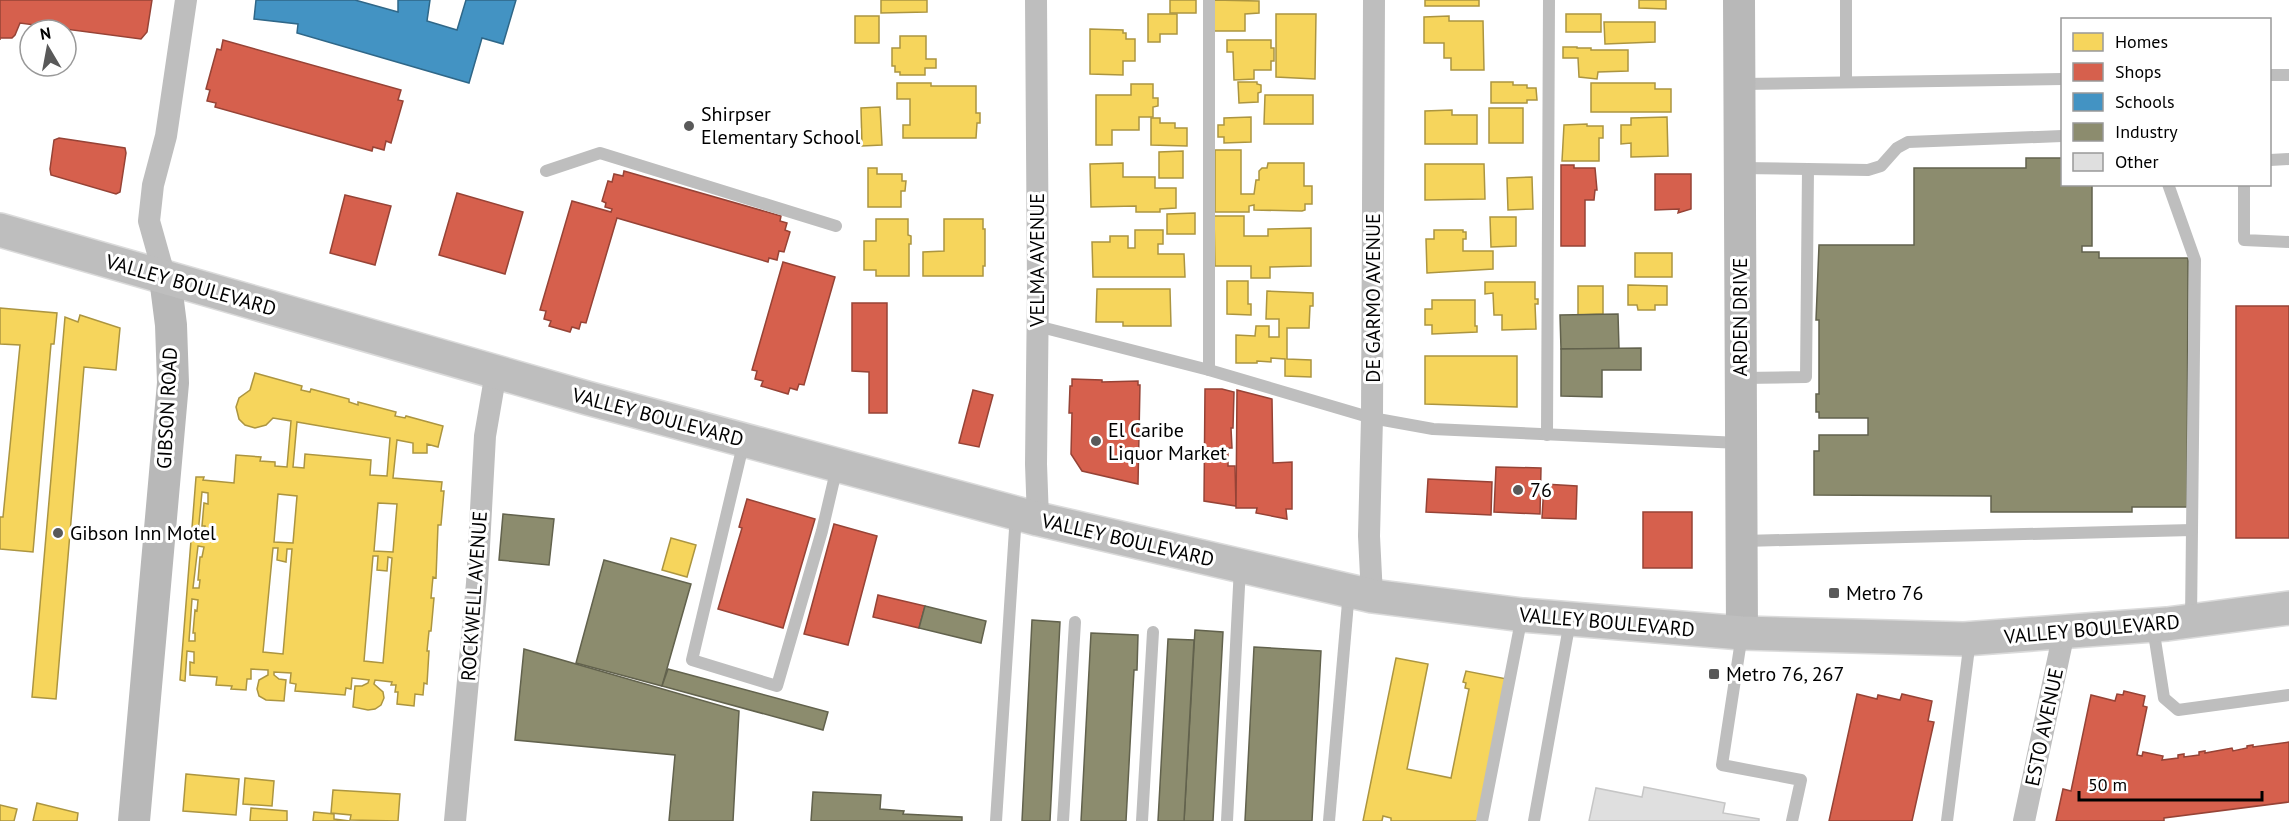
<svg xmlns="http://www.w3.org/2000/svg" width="2289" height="821" font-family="'PT Sans',sans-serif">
  <rect width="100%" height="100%" fill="#fff"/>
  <!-- homes -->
  <g fill="#f6d55c" stroke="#ac9540" stroke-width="1.5" fill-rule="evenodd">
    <path d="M881 0H927V12L881 13Z"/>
    <rect x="1170" y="0" width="26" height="13"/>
    <path d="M1213 0 1259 1V13L1245 14V31H1214Z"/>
    <rect x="1425" y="0" width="54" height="6"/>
    <path d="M1639 0H1666V9L1639 8Z"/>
    <path d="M1148 14H1177V34H1160V42H1148Z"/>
    <path d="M1276 14H1316L1315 79 1276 77Z"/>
    <rect x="1566" y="14" width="35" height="18"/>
    <rect x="855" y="16" width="24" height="27"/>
    <path d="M1449 16V21H1483L1484 70H1451V58H1444V43H1424V17Z"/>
    <path d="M1604 22H1655V42L1605 44Z"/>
    <path d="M1090 29 1123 30V33H1126V39H1135V61H1123V75L1090 74Z"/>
    <path d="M900 36H926V59H936V68H925V75H900V72H895V66H892V48H900Z"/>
    <path d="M1227 40H1271V48H1274V61H1271V70H1254V79L1234 80 1233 52H1227Z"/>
    <path d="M1563 47H1577V48H1591V50H1628V71L1598 72 1597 79 1579 77 1578 58H1563Z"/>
    <path d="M1238 82H1257V84L1261 85V92L1258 93V102L1239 103Z"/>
    <path d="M1491 82H1513V85H1527V88H1536L1537 100H1527V103H1491Z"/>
    <path d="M897 83H931V86H976V113H980V123H977L976 138H903V125H910V99H897Z"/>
    <path d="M1591 83H1655V89H1671V112H1591Z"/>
    <path d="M1131 84H1153V98H1158V106L1153 107V117H1139V130H1112V145H1096V95H1131Z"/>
    <path d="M1265 95H1313V124H1264Z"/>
    <path d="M880 107 882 145 862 146 861 108Z"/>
    <rect x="1489" y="108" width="34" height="35"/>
    <path d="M1452 110V115H1477V144H1425V111Z"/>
    <path d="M1251 117V142L1224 143V137H1218V125H1224V118Z"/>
    <path d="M1667 117 1668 156 1631 157V143L1621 144V125H1631V118Z"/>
    <path d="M1151 118H1160V123H1175V128H1187V146L1151 145Z"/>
    <path d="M1587 124V126H1603V138H1599V161H1562L1564 125Z"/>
    <path d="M1215 150H1241V194H1254L1256 180H1259V171L1262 168H1267L1268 163H1304V186H1312V204H1305V210L1302 211 1254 210V205L1249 206V212H1215Z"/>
    <path d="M1183 151V178H1159V152Z"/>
    <path d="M1123 163V177H1155V188H1176V208L1160 209V212H1136V206L1091 207 1090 164Z"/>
    <path d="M1425 164H1484L1485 199 1425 200Z"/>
    <path d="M868 168H877V174H902V181H906L905 191H901V207H868Z"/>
    <path d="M1532 177 1533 209 1508 210 1507 178Z"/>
    <path d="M1195 213V234H1167V214Z"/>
    <path d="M1214 216H1244V236H1268V229L1311 228V266L1270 267V278H1251V266H1215Z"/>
    <path d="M1490 217H1516V246L1491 247Z"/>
    <path d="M876 219H908V235L911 236V244H909V276H876V270H864V241H876Z"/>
    <path d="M944 219H983V229H985V266H983V276H923V252L944 251Z"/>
    <path d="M1135 230H1163V244H1158V254H1184L1185 277H1093L1092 242H1110V236H1128V248H1135Z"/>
    <path d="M1434 230H1463V232H1466V239H1463V251H1493V269L1427 273 1426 239H1434Z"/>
    <rect x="1635" y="253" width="37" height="24"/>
    <path d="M1227 281H1248V304H1251V315L1227 314Z"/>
    <path d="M1485 282H1535V299H1538V304H1535L1536 329 1502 330V315H1494L1493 293 1485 294Z"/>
    <path d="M1628 285 1667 286V305H1655V310H1638L1637 305H1628Z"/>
    <path d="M1578 286H1603V314L1578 315Z"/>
    <path d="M1097 289H1170L1171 326H1123V322H1096Z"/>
    <path d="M1267 291 1313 293V306H1310L1309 328H1287V359L1311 360V377L1285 376V359L1271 358V362L1257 361V363H1236V335L1255 336 1256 326H1269V337H1279V319H1266Z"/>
    <path d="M1432 300H1475V326H1477V332L1432 334V325H1425V309H1432Z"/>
    <path d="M0 308 57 313 54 344H51L33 552 0 549V517H3L20 345 0 344Z"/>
    <path d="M80 315 120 328 116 370 84 367 56 699 32 697 65 317 78 322Z"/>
    <path d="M1425 356H1517V407L1425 404Z"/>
    <path d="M255 373 302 386 301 390 310 392 311 389 349 399V402L358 405V402L396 412 395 416 405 418 406 416 443 426 438 447 427 444V453H413V443L397 440 393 478 442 482 441 491H444L441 525H438L436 578 433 577 431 598H434L431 631H429L427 651H429L427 684 424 683 423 695 415 694 414 706 397 704 398 692H395L396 685H391L392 682 375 680 374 684 383 692 384 698 381 705 375 709 368 710 353 707 355 686H362L368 683 369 680 352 678 351 689 346 688 345 695 295 691 296 684 290 683 291 673 274 672V675L279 679 286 680 284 701 266 700 259 696 257 689 259 680 268 675V670L251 669V679H247L246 690 231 689 232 686 216 685 217 677 190 675V662L194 663V652L187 651 185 681 180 680 196 477H204L203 480 234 483 236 455 261 457 260 461 275 462V466L287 467 291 421 273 418 266 425 255 428 245 425 239 419 236 407 239 398 250 390ZM297 422 390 438 387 476 370 475 371 460 305 454 304 468 293 467ZM202 492 208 493V504L204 503 202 526H205V535L198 534ZM278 494 297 496 293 543 274 542ZM378 503 397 504 393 552 374 551ZM198 546 204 547 202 557H200L198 580H200L199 588H193ZM273 548H278L277 560 286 562 287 549H292L283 654 263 652ZM373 556H378L377 570 387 571 388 557 392 558 383 663 364 661ZM192 599 198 600 197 611 195 610 193 633H195V641H189Z"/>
    <path d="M671 538 696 545 687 577 662 570Z"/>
    <path d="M1396 658 1428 664 1407 769 1451 778 1469 689 1465 688 1466 683 1463 682 1466 671 1507 679 1478 821H1391V818L1383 816 1382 821H1363Z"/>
    <path d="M186 774 239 779 236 815 183 811Z"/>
    <path d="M245 778 274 781 272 806 243 804Z"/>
    <path d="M333 790 400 794 398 821 350 820 351 815 331 813Z"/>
    <path d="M37 803 78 813 77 821H33Z"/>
    <path d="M0 805 17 809 14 821H0Z"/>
    <path d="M251 808 287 811V821H250Z"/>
    <path d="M314 812 334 814V819L350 821H313Z"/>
  </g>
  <!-- shops -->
  <g fill="#d6604d" stroke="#964336" stroke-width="1.5">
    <path d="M0 0H152L147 32 141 39 20 23 15 35 12 38H0V40Z"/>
    <path d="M223 40 401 90 398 100 403 101 391 143 386 141 384 150 373 147 372 151 215 107 216 103 207 101 210 90 206 89 217 49 221 50Z"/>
    <path d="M59 138 125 148 126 153 120 192 116 194 51 175 50 169 54 140Z"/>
    <path d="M1561 165H1574V168H1595L1597 190H1595L1594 200H1585V246H1561Z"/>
    <path d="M624 171 781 216 780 221 787 223 785 230 790 232 784 252 779 251 777 260 769 258 768 262 617 218 586 323 581 322 579 329 572 327 570 332 549 326 551 321 544 319 546 311 540 310 572 201 611 212 612 209 605 207 606 203 602 201 608 181 612 182 614 174 623 176Z"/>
    <path d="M1655 174H1691V209L1678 213 1679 209 1655 210Z"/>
    <path d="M457 193 523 212 505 274 439 255Z"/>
    <path d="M345 195 391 206 375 265 330 253Z"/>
    <path d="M783 262 835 277 804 385 799 384 797 390 790 388 788 394 761 386 763 381 755 379 757 371 752 370Z"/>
    <path d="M852 303H887V413H869V372L852 371Z"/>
    <rect x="2236" y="306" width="53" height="232"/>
    <path d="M1072 379 1102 380V382L1138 381V385H1140L1138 484 1082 471 1071 454 1072 413H1069L1070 386H1072Z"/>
    <path d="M1205 389H1222L1234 392 1233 428H1231L1232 448H1228V466H1235L1236 506 1204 501Z"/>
    <path d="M973 390 993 395 979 447 959 443Z"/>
    <path d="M1237 390 1272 399 1273 463 1292 462V509H1286L1287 519 1256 513 1257 508H1236Z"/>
    <path d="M1496 467 1541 468 1540 514 1494 512Z"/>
    <path d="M1428 479 1492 482 1491 515 1426 512Z"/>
    <path d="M1544 484 1577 486 1576 519 1542 518Z"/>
    <path d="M747 499 815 519 783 628 718 609 742 528 739 527Z"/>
    <rect x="1643" y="512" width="49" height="56"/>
    <path d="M834 524 877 536 848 645 804 634Z"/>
    <path d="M878 595 925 606 919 628 873 617Z"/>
    <path d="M2124 691 2145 696 2143 706 2147 707 2137 755 2142 756 2143 752 2163 756 2162 760 2178 758V755L2184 754V757L2199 755V752L2205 751V753L2232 748 2233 751 2247 748V746L2253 745V747L2289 742V802L2164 818V821H2056L2063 789 2071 791 2091 695 2115 701 2117 694 2123 695Z"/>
    <path d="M1857 694 1877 699 1878 695 1900 700 1902 694 1932 701 1928 721 1934 722 1912 821H1829Z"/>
  </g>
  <!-- schools -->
  <path fill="#4393c3" stroke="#2f6788" stroke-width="1.5" d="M256 0H355L398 12V0H430L427 21 457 30 466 0H516L503 44 482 38 469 83 297 33 298 24 254 19Z"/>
  <!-- industry -->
  <g fill="#8c8c6e" stroke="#62624d" stroke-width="1.5">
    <path d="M2026 158H2062V184H2092V246H2082V252H2099V258H2188L2187 507H2132V512H1991V496L1814 495V451H1819V435H1868V418H1819V412H1816V394H1819V320H1816L1819 245H1914V168H2026Z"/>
    <path d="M1618 314 1619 349H1561L1560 315Z"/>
    <path d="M1641 348V370H1602V397L1561 396V349Z"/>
    <path d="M503 514 554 519 549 565 499 560Z"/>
    <path d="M604 560 691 584 662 686 576 663Z"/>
    <path d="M925 606 986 621 981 643 919 628Z"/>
    <path d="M1032 620 1060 622 1050 821H1022Z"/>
    <path d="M1195 630 1223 632 1213 821H1184Z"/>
    <path d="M1091 633 1138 635 1137 670H1134L1126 821H1081Z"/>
    <path d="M1168 639 1194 640 1184 821H1158Z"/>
    <path d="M1254 647 1321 651 1312 821H1245Z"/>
    <path d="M524 649 739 711 733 821H669L675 755 515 740Z"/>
    <path d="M668 669 828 712 823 730 662 686Z"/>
    <path d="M813 792 881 795 880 809 904 811 903 814 962 817V821H811Z"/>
  </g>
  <!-- building -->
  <path fill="#dfdfdf" stroke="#c6c6c6" stroke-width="1.5" d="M1644 787 1725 803 1723 813 1759 819V821H1589L1596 788 1642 797Z"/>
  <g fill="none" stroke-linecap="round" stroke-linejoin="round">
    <defs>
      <path id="primary" d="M0 230 587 398 1038 519 1372 596 1523 615 1742 633 1964 639 2167 624 2289 608"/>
    </defs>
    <!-- primary casing -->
    <use href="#primary" stroke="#dbdbdb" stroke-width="36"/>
    <!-- lane -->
    <g stroke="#bebebe" stroke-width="12">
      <path d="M2270 75H2289"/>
      <path d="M1846 82V0"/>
      <path d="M1741 84 2062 79"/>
      <path d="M2270 160 2289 159"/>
      <path d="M1741 168 1868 170 1881 166 1897 148 1908 142 2062 136"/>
      <path d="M546 171 600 153 836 226"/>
      <path d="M2168 184 2195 260 2191 620"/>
      <path d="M2244 184V240L2289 242"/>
      <path d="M1037 326 1209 370 1372 418 1433 429 1740 443"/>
      <path d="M1209 370V0"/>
      <path d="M1742 378 1806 377 1808 169"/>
      <path d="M1547 435 1549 0"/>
      <path d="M744 441 692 660 777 686 822 531 837 467"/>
      <path d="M1743 541 2192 530"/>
      <path d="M2153 627 2164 698 2178 710 2289 695"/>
      <path d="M1742 634 1722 765 1801 780 1792 821"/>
      <path d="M996 821 1016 514"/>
      <path d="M1063 821 1075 622"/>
      <path d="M1142 821 1153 632"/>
      <path d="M1227 821 1240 567"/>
      <path d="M1329 821 1349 591"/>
      <path d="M1482 821 1522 616"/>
      <path d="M1534 821 1570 621"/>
      <path d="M1947 821 1970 640"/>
    </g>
    <!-- street -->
    <g stroke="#bebebe" stroke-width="22">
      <path d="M1036 0 1038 289 1036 464 1038 519"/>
      <path d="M165 278 149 221 153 185 166 136 186 0"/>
      <path d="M1372 596 1369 536 1372 418 1374 0"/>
      <path d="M455 821 477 583 485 436 496 372"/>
      <path d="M2024 821 2064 632"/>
    </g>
    <!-- secondary -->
    <g stroke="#b8b8b8" stroke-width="32">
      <path d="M1739 0 1742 633"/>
      <path d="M134 821 173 383 171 325 165 278"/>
    </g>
    <!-- primary -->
    <use href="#primary" stroke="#bebebe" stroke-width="33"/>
  </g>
  <!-- markers -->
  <g fill="#595959" stroke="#fff" stroke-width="2">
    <circle cx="689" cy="126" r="6"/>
    <circle cx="1096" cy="441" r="6"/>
    <circle cx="1518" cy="490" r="6"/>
    <circle cx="58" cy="533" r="6"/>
    <rect x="1828" y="587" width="12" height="12" rx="3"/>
    <rect x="1708" y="668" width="12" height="12" rx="3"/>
  </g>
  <g text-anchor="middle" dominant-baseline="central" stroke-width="6" stroke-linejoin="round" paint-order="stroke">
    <!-- poi labels -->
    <g font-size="20" fill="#000" stroke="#fff" text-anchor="start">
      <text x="701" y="114">Shirpser<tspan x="701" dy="23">Elementary School</tspan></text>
      <text x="1108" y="430">El Caribe<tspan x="1108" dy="23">Liquor Market</tspan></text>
      <text x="1530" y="490">76</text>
      <text x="70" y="533">Gibson Inn Motel</text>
      <text x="1846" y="593">Metro 76</text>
      <text x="1726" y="674">Metro 76, 267</text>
    </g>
    <!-- street labels -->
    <g font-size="20" fill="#000" stroke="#fff">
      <text transform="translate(1037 260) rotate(-90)">VELMA AVENUE</text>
      <text transform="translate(191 285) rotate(16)">VALLEY BOULEVARD</text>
      <text transform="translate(1373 298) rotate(-90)">DE GARMO AVENUE</text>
      <text transform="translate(1740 317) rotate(-90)">ARDEN DRIVE</text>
      <text transform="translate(167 408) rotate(-87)">GIBSON ROAD</text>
      <text transform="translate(658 417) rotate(15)">VALLEY BOULEVARD</text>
      <text transform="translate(1128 540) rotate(13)">VALLEY BOULEVARD</text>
      <text transform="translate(474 596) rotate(-86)">ROCKWELL AVENUE</text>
      <text transform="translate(1607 622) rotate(5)">VALLEY BOULEVARD</text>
      <text transform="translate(2092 629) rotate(-5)">VALLEY BOULEVARD</text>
      <text transform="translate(2044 727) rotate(-78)">ESTO AVENUE</text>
    </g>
  </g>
  <!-- legend -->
  <rect x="2061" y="18" width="210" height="168" fill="#ffffff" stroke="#999999" stroke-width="1.5"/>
  <rect x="2073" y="33" width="30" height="18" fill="#f6d55c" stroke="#999999" stroke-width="1.5"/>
  <text x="2115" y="48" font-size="18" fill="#000000">Homes</text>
  <rect x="2073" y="63" width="30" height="18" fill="#d6604d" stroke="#999999" stroke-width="1.5"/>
  <text x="2115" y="78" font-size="18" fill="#000000">Shops</text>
  <rect x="2073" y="93" width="30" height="18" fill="#4393c3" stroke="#999999" stroke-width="1.5"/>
  <text x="2115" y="108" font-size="18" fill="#000000">Schools</text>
  <rect x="2073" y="123" width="30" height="18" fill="#8c8c6e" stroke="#999999" stroke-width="1.5"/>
  <text x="2115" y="138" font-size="18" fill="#000000">Industry</text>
  <rect x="2073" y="153" width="30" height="18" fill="#dfdfdf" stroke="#999999" stroke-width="1.5"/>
  <text x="2115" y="168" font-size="18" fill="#000000">Other</text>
  <!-- north arrow -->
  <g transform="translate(48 48) rotate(350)"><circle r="28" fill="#ffffff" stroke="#999999" stroke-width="1.5"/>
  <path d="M0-4.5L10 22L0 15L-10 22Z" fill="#595959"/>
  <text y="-9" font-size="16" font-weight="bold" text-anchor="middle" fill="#000000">N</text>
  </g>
  <!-- scale -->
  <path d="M2079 791v9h183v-9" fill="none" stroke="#000000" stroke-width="3"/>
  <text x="2088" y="791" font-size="18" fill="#000000" stroke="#ffffff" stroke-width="4.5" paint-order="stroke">50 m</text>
</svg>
